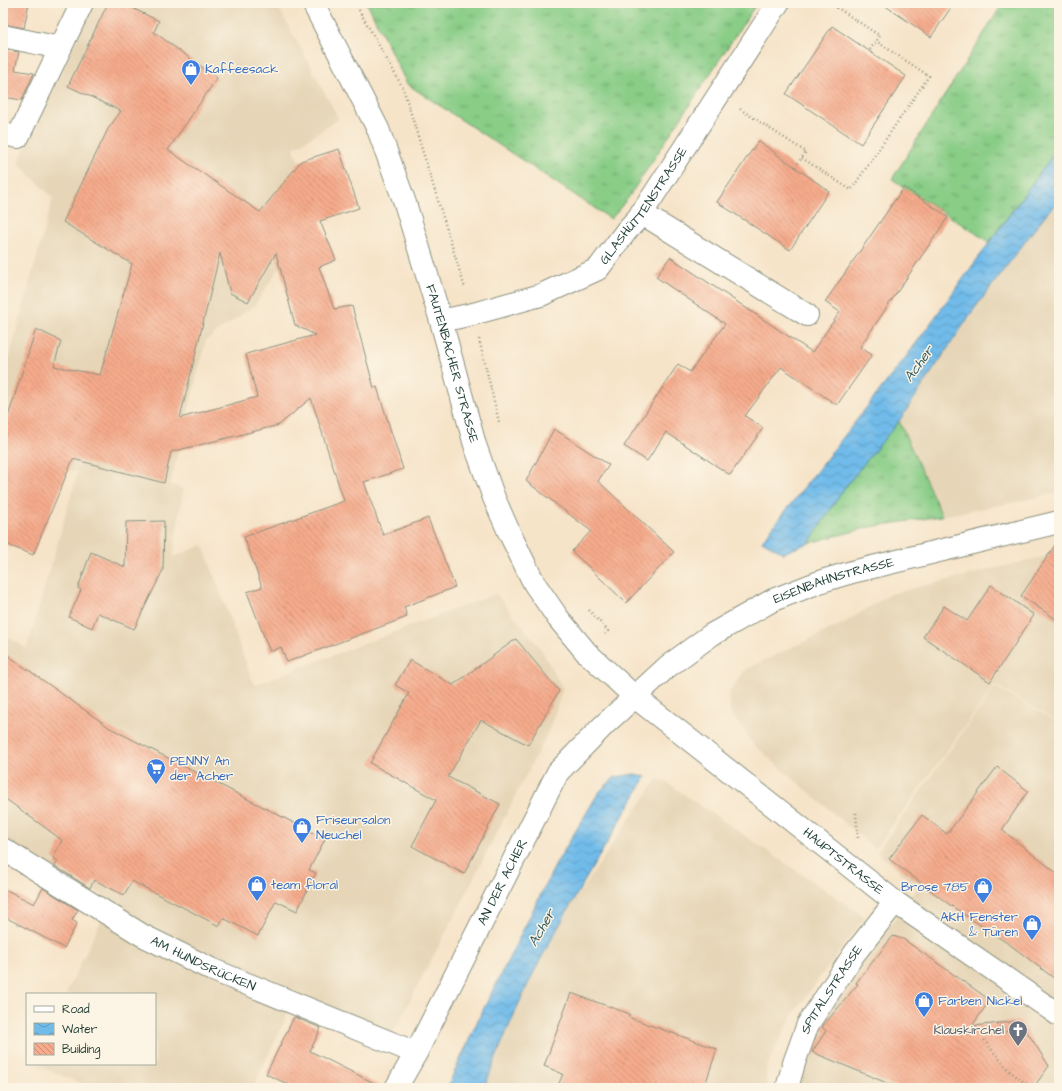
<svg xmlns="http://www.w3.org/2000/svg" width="1062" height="1091" font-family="'Architects Daughter',sans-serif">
  <defs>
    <pattern id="grass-tufts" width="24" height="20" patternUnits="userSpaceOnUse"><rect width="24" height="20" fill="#89cd87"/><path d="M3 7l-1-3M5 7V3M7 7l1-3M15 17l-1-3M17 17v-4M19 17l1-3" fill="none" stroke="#6fa86f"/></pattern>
    <pattern id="water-waves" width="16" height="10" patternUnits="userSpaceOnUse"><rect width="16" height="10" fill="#71bbea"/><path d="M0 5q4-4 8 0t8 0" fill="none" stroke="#5c99be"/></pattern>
    <pattern id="building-back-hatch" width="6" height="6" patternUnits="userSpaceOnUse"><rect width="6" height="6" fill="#f6ab8c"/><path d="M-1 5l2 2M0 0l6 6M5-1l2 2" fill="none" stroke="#c78c73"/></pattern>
  </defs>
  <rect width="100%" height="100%" fill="#fcf5e5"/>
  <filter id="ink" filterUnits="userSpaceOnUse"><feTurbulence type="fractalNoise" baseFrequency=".025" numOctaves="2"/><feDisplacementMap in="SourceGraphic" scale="8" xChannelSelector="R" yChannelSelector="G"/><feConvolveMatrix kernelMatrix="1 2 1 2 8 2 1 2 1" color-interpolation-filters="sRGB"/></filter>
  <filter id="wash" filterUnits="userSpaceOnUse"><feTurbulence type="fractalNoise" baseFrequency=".012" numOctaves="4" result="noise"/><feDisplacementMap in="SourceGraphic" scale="16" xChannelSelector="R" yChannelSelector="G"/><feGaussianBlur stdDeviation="0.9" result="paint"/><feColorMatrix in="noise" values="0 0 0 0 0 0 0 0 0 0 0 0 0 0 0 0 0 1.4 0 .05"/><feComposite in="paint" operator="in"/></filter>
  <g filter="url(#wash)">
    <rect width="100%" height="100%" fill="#f6e4c9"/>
    <!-- built -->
    <g fill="#e6d6b7">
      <path d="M94 3H276L339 119 294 148 316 211 255 305 206 340 170 484 183 489 173 557 203 545 254 685 496 594 541 649 563 689 549 730 465 895 463 894 465 896 386 1046 292 1005 253 1088H93L33 1064H155V994H66L111 900 3 839V634L27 648 78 472 3 454V380L53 198 18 163Z"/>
      <path d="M1059 200V492L1016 502 942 516 899 421 972 312 1046 214Z"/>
      <path d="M1059 553V722L995 685 875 849 754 745 730 712V691L746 669 846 622 890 594Z"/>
      <path d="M995 687 1059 723V1088H778L783 1073 918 888 877 852Z"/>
      <path d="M657 779 667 783 865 917 794 1013 766 1068 767 1088H484L501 1044 536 968 562 919Z"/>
    </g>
    <!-- grass -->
    <g fill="url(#grass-tufts)" stroke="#54855e">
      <path d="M367 3H757L628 198 611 219 407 84Z"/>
      <path d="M1003 3H1059V147L989 242 892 179Z"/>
      <path d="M899 421 942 516 870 527 809 543 845 487Z"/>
    </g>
    <!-- water -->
    <g fill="url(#water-waves)" stroke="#487c8f">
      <path d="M1059 147V200L1046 214 972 312 899 421 845 487 809 543 783 553 762 541 906 357Z"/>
      <path d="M635 774 646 777C609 840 571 902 537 966 517 1005 500 1047 484 1088H447L479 1018 557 862 599 792 615 777Z"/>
    </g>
    <g id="blocks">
      <!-- building -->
      <g fill="url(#building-back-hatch)" fill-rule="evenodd">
        <path d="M3 3H29L24 28 3 24Z"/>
        <path d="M108 3H122L159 21 154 32 217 78 168 150 260 212 301 161 339 149 359 208 320 221 336 260 319 267 334 309 352 306 374 388 377 387 403 469 364 482 383 535 428 518 455 587 404 607 407 617 287 662 281 647 270 652 247 592 262 587 244 537 344 501 311 398 279 425 171 452 164 483 73 459 33 555 3 543V432L36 329 61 341 54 366 100 375 132 264 63 222 108 129 121 111 68 86ZM220 253 230 293 248 302 276 253 295 325 315 335 246 354 257 397 180 418Z"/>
        <path d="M881 3H954L931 37Z"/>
        <path d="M832 26 906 76 861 144 786 94Z"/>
        <path d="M3 49 19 52 15 70 34 73 22 100 3 97Z"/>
        <path d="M758 141 829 191 790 250 717 202Z"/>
        <path d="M904 187 948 217 860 347 872 355 837 405 781 367 745 416 763 428 730 475 666 432 647 461 624 446 678 364 690 372 725 324 656 277 670 257 812 352 840 312 825 302Z"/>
        <path d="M554 429 609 465 598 481 674 552 626 603 572 551 591 531 526 481Z"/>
        <path d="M164 521 163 570 134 629 98 613 92 628 69 617 81 590 78 588 91 552 125 567 126 522Z"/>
        <path d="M1059 539V621L1021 596Z"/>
        <path d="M991 585 1034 615 990 682 923 637 944 606 967 621Z"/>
        <path d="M516 639 559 691 528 745 481 720 448 777 500 804 464 874 412 846 436 800 370 763 409 693 395 685 410 660 453 685Z"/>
        <path d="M3 652 110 728 325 839 309 870 316 873 297 911 276 901 258 936 223 918 219 926 132 881 124 895 94 880 90 888 55 866 58 861 53 858 62 840 3 797Z"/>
        <path d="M997 767 1028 791 1002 830 1059 875V982L1013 947 950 905 889 859 922 815 947 834Z"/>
        <path d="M3 888 34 904 43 888 78 910 72 920 77 923 64 948 3 916Z"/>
        <path d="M893 936 903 939 990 1000 972 1026 1020 1021 1049 1066 1033 1088H899L812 1052 826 1031 822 1027 858 984 856 983Z"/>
        <path d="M571 993 630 1014 628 1017 717 1049 704 1088H557L563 1074 544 1066Z"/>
        <path d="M294 1017 321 1028 310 1051 384 1088H296L266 1074Z"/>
      </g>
    </g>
  </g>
  <g filter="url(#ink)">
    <use href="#blocks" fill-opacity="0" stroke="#8a907e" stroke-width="1"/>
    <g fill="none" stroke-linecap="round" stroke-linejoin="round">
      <defs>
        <g id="minor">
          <path id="s1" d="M313 3 378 129 405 203 441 321 475 445 494 498 509 532 534 583 558 618 586 652 635 697 686 737 895 902 1059 1015"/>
          <path d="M3 36 60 48"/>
          <path d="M3 134 18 137 82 3"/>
          <path d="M641 213 807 315"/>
          <path id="s2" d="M441 321 473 314 541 295 598 269 627 230 640 216 778 3"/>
          <path id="s3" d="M3 849 142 935 213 970 416 1053"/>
          <path id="s4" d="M396 1088 416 1053 558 772 604 725 667 667 711 635 773 600 822 581 852 572 1059 522"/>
          <path id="s5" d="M787 1088 794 1063 808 1024 854 954 895 902"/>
        </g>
      </defs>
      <!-- minor casing -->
      <use href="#minor" stroke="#8a907e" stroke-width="24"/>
      <!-- path -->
      <g stroke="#8a907e" stroke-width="2.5" stroke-dasharray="1 3" stroke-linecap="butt">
        <path d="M355 3 403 88 465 288"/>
        <path d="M830 3 880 36 869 51"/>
        <path d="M740 109 806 152 795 167"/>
        <path d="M802 158 851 190 929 76 876 41"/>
        <path d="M479 339 499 422"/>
        <path d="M589 610 608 631 605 634"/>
        <path d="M856 813 858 838"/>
        <path d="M997 1023 1007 1032"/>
        <path d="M984 1040 1009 1071 1032 1088"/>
      </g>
      <!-- minor -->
      <use href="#minor" stroke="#fff" stroke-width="22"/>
    </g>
  </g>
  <!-- icons -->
  <defs>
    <symbol id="shop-pin" viewBox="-11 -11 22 30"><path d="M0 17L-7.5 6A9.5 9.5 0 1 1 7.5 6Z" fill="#3f7fe0" stroke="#fcf5e5"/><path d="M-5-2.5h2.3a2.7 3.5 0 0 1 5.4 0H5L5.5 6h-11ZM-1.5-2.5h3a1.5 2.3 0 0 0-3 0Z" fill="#fff"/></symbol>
    <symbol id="supermarket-pin" viewBox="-11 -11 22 30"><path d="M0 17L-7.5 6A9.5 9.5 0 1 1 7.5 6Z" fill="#3f7fe0" stroke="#fcf5e5"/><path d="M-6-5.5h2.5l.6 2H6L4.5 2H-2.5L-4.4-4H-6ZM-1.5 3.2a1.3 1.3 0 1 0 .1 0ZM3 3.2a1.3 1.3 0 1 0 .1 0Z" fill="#fff"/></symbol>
    <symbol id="church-pin" viewBox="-11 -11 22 30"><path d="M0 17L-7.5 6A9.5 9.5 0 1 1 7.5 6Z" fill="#6b7280" stroke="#fcf5e5"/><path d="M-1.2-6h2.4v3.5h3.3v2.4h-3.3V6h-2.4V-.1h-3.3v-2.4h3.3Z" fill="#fff"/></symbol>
  </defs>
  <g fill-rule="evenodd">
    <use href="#shop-pin" x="180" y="58" width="22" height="30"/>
    <use href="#supermarket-pin" x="145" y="757" width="22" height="30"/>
    <use href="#shop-pin" x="291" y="816" width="22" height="30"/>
    <use href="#shop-pin" x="246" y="874" width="22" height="30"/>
    <use href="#shop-pin" x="972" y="876" width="22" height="30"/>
    <use href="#shop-pin" x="1021" y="913" width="22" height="30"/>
    <use href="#shop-pin" x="913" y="990" width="22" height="30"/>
    <use href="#church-pin" x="1007" y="1019" width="22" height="30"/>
  </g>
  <g text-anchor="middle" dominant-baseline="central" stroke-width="3" stroke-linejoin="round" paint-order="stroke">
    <!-- shop labels -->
    <g font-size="13" fill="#366cbe" stroke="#fcf5e5" text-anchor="start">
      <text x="205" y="69">Kaffeesack</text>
      <text x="170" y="761">PENNY An<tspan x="170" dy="15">der Acher</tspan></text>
      <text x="316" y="820">Friseursalon<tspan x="316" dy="15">Neuchel</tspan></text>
      <text x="271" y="885">team floral</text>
      <text x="969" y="887" text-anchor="end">Brose 785</text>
      <text x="1018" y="917" text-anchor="end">AKH Fenster<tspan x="1018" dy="15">&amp; Türen</tspan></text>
      <text x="938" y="1001">Farben Nickel</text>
    </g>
    <!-- street labels -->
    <g font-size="13" fill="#1f3d34" stroke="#fcf5e5">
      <text stroke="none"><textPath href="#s2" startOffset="244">GLASHÜTTENSTRASSE</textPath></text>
      <text stroke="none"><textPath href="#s1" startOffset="388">FAUTENBACHER STRASSE</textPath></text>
      <text stroke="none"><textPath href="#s4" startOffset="696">EISENBAHNSTRASSE</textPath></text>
      <text stroke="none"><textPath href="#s1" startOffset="1041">HAUPTSTRASSE</textPath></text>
      <text stroke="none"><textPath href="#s4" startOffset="232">AN DER ACHER</textPath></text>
      <text stroke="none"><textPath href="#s3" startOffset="231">AM HUNDSRÜCKEN</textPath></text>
      <text stroke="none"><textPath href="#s5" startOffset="109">SPITALSTRASSE</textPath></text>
    </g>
    <!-- worship labels -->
    <g font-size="13" fill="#5b616d" stroke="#fcf5e5" text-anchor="end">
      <text x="1004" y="1030">Klauskirchel</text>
    </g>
    <!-- water labels -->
    <g font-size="14" font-style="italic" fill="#345c62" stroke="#fcf5e5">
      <text transform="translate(919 364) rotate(-54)">Acher</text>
      <text transform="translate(542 928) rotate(-60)">Acher</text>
    </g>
  </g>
  <!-- margin -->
  <rect width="1062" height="1091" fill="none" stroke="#fcf5e5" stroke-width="16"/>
  <!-- legend -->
  <rect x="26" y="993" width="130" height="72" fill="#fcf5e5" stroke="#a4ab9e"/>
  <rect x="34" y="1006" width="20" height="6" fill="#ffffff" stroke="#a4ab9e"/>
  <text x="62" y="1013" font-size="12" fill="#1f3d34">Road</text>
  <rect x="34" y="1023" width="20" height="12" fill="url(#water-waves)" stroke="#a4ab9e"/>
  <text x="62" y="1033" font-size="12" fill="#1f3d34">Water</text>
  <rect x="34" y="1043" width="20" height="12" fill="url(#building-back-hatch)" stroke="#a4ab9e"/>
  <text x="62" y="1053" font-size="12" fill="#1f3d34">Building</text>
</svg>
